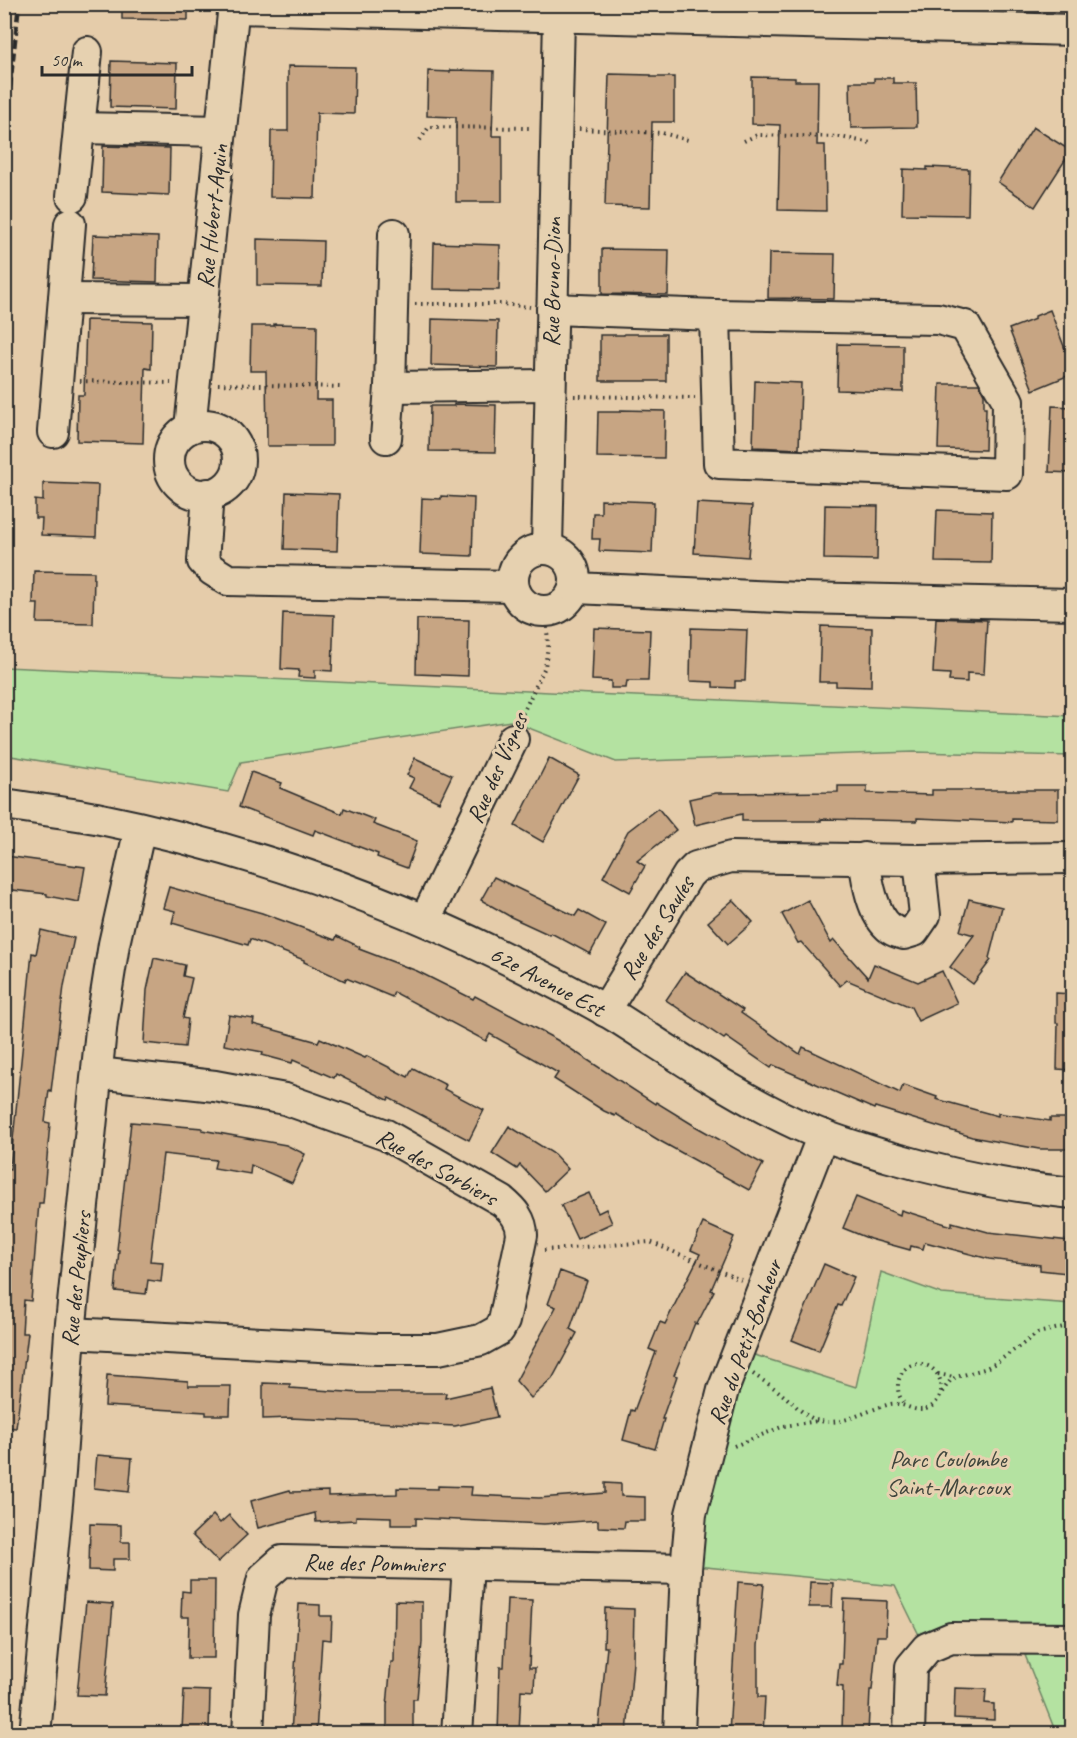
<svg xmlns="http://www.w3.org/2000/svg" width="1077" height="1738" font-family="Caveat,sans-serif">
  <rect width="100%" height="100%" fill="#e5ccaa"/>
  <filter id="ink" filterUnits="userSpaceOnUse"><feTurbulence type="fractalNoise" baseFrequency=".0167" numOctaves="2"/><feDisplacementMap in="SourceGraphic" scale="12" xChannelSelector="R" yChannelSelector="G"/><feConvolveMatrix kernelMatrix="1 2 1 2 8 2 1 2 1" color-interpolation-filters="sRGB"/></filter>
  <g filter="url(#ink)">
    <!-- green -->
    <g fill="#b4e2a1" stroke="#708666" stroke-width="1.5">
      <path d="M5 667 1072 716V756L914 752 616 762 511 721 241 762 228 792 5 755Z"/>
      <path d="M881 1272 942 1294 1072 1304V1639L924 1645 895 1586 696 1566 707 1457 742 1351 856 1387Z"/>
      <path d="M1072 1649V1733H1056L1025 1655Z"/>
    </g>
    <!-- building -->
    <g fill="#c7a583" stroke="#2b2b2b" stroke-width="1.5">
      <path d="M122 4H188V20L122 19Z"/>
      <path d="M111 61 177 63 176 109 110 107Z"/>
      <path d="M288 66 355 67 354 114 317 113 315 198 270 197 271 131H288Z"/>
      <path d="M450 70 494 71 492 136H502V202H456V117L427 116 428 71 450 72Z"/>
      <path d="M609 74 651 75V77H674V122H652L650 207 605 206Z"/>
      <path d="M752 77 795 78V81H818L817 145H825L826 211 778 210 780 125 752 124Z"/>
      <path d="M874 78H893V83H916L917 127 851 128 850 82H874Z"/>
      <path d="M1033 127 1071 151 1035 207 998 182Z"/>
      <path d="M103 146 170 148 169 195 102 192Z"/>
      <path d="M927 167 969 169 968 215 902 214 903 169 927 170Z"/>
      <path d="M93 235 158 237 157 282 91 280Z"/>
      <path d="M257 239 323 241 322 286 257 285Z"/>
      <path d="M434 243 500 245 499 290 433 289Z"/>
      <path d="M602 249 669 250 668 295 602 294Z"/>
      <path d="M769 253 835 254 834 299 768 298Z"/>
      <path d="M1050 310 1072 367V374L1033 390 1009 329 1035 319V316Z"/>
      <path d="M432 319 498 321 497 367 431 365Z"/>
      <path d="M86 320 152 322 151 369 145 368 143 443 77 441 78 395H84Z"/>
      <path d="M274 324 317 325 316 400H332V446H267L266 371H250L251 326H274Z"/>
      <path d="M624 334H666V381H600V335H624Z"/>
      <path d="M838 344 903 345V392L837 390Z"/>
      <path d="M755 381 801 383 799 449 753 447Z"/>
      <path d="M940 384H979L984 394V408H986L985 450 938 449Z"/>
      <path d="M454 404 496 405 495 452 429 451 430 406H454Z"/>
      <path d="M1052 406 1072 407V473L1049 472Z"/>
      <path d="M621 410 665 411 664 458 597 457 598 412H621Z"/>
      <path d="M43 483 98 485 96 537 41 535 42 518H35V500L43 501Z"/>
      <path d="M286 492 339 494 337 551 284 549Z"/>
      <path d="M441 496 474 498 472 556 420 554 422 498 441 499Z"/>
      <path d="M601 500 654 502 652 553 599 551 600 539H592L593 513H601Z"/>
      <path d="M697 503 752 506 748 557 694 553Z"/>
      <path d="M825 505 878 506 877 560 824 559Z"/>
      <path d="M937 510 992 512 991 563 935 562Z"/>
      <path d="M34 571 94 572 93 624 37 623 38 604H33Z"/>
      <path d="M283 613 334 615 332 671 315 670V678L298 677 299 670 281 669Z"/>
      <path d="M936 618 987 620 984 674 967 673V682L949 681 950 674 933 673Z"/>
      <path d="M417 619 469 620 468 676 416 674Z"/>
      <path d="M821 626 872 628 871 687 836 686V682H819Z"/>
      <path d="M594 628 650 630 648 681H627L626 688H611V681L592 680Z"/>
      <path d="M691 628 747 630 745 681H735V688L713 687V682L690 681Z"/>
      <path d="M415 758 452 775 439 802 409 788 414 778 407 775Z"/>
      <path d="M549 758 579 775 543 842 515 826Z"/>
      <path d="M251 772 282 783 280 788 342 814 344 808 375 820 373 824 417 841 407 868 377 857 378 854 315 830 313 835 239 807Z"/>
      <path d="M838 786H867V793L932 795V790H1058V820L1012 819V822L917 818V821L821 819V821H742V814L695 825 689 799 716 793 838 792Z"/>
      <path d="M658 808 676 830 637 861 645 866 630 892 603 877 628 831Z"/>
      <path d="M6 856 85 867 79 902 47 896V894L4 889Z"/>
      <path d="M494 877 575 916 579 910 606 925 590 954 551 933 550 935 511 917 481 900Z"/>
      <path d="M169 887 262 913 335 940 337 936 360 947 359 949 417 971 473 999 475 996 557 1040 655 1104 656 1102 695 1126 763 1164 749 1190 660 1141 616 1114 615 1116 604 1111 554 1079 558 1073 490 1034 486 1041 394 992 392 997 346 978 345 981 304 962V960L250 939 248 945 172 923 175 911 163 908Z"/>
      <path d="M969 899 1002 907 989 958 991 960 973 984 950 967 974 935 960 931Z"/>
      <path d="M733 900 753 922 728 944 708 922Z"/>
      <path d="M808 900 831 943 834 940 868 978 874 964 918 982 942 971 957 1003 918 1021 911 1007 847 980 840 986 801 942 798 943 782 914Z"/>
      <path d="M41 930 74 938 64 986 51 1091 49 1090 45 1122 50 1123 43 1203H39L31 1301 24 1300 22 1333H28L16 1428 4 1427V1279L8 1252H4V1168L10 1169 32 953 36 954Z"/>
      <path d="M154 958 185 965 183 976 192 978 183 1018 188 1019 185 1047 144 1043 147 990Z"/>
      <path d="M685 972 743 1010 741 1013 800 1054 803 1047 900 1093 903 1085 937 1097 936 1099 998 1116V1113L1050 1121V1118H1072V1149H1039L972 1137 875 1107 874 1109 773 1065 771 1068 726 1037 724 1039 666 1000Z"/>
      <path d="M1056 993 1072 994V1070L1057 1069 1058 1023H1056Z"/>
      <path d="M229 1015 254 1019 253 1024 318 1042 320 1038 365 1058 367 1056 408 1077 413 1068 446 1085 444 1089 484 1110 469 1140 389 1098 388 1100 336 1074 334 1078 293 1060 292 1063 262 1055 263 1052 224 1045Z"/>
      <path d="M131 1122 202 1128V1130L286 1145 305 1154 292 1183 251 1165 250 1174 214 1168 216 1160 163 1154 150 1261 163 1262 161 1282 148 1280 146 1294 115 1291 119 1250H117Z"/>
      <path d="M509 1126 554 1154 568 1169 545 1191 520 1165 517 1169 492 1153Z"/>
      <path d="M589 1193 598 1213 606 1209 612 1223 577 1239 561 1205Z"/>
      <path d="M856 1197 900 1215 901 1210 952 1226V1222L988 1232 1070 1241 1067 1273 1040 1270V1265L989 1259 925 1242 923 1249 911 1246 910 1250 870 1239 843 1228Z"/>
      <path d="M703 1223 734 1237 711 1290 714 1291 697 1324 695 1323 674 1375 677 1376 662 1419H664L655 1449 623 1440 631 1410 634 1411 656 1352 649 1349 660 1322 665 1324 700 1254 691 1250Z"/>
      <path d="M824 1264 854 1277 841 1306 838 1305 819 1351 792 1340Z"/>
      <path d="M560 1271 587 1281 570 1329 577 1333 552 1379 531 1398 516 1381 556 1307 548 1304Z"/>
      <path d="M107 1375 188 1381V1386H231L230 1415H206V1412L105 1406Z"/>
      <path d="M263 1383 290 1384V1388L360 1393H446L445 1398 490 1388 497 1417 455 1426 290 1418 263 1419Z"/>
      <path d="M97 1455 132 1458 129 1492 94 1488Z"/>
      <path d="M605 1483 621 1484V1496L645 1497V1521H625L624 1528 598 1527V1520L544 1524 416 1518V1525H391V1517L356 1516V1520L316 1522 315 1513 258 1528 251 1501 290 1490 291 1492 328 1491V1496L397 1494V1488L438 1489V1486L472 1487 471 1495 539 1498 605 1493Z"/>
      <path d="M213 1515 220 1523 229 1515 247 1535 218 1562 192 1535Z"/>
      <path d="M90 1524 121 1525V1542H130V1559H113V1571L89 1570Z"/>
      <path d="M190 1580H215L214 1658H188L189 1617H181L182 1591 190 1592Z"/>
      <path d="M738 1582 764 1584 758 1646V1697H765L763 1734H729Z"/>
      <path d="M810 1582 833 1583 832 1607H809Z"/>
      <path d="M507 1599 532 1600 529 1668H535L534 1691 521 1690 519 1734H498L500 1667H504Z"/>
      <path d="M844 1599 887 1601 886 1636H877L872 1690H870L868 1734H842L843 1687 837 1686 839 1664H842Z"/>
      <path d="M395 1601 422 1602V1642L417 1699H413V1734H387V1706L391 1662H394Z"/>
      <path d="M86 1602 113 1604 105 1696 77 1695Z"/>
      <path d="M299 1604 320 1605V1616H332L331 1640 322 1639 316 1734H291Z"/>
      <path d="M605 1608 634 1609 633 1662 627 1734H598L607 1647H604Z"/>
      <path d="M955 1688 986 1689 985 1703 994 1704V1720L954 1718Z"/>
      <path d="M184 1690 210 1691 209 1731 182 1730Z"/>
    </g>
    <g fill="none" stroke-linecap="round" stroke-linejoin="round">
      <defs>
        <g id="minor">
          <path d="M234 8 1072 30"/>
          <path d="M79 128 221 131"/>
          <path d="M72 196 87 52"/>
          <path d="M64 299 203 300"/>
          <path d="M552 309 715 315 938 319 965 326 1008 401 1007 474 719 463 715 315"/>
          <path d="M390 387 550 385"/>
          <circle cx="204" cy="460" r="35"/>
          <path d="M190 428 234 4"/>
          <path d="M53 432 70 224"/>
          <path d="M386 438 390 387 394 234"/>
          <path d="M208 494 203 561 212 570 228 580 513 586"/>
          <path d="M547 548 559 17"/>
          <circle cx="544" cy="580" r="31"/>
          <path d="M575 588 801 598 1072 604"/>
          <path d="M4 804C35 809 65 812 96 818 235 846 371 892 499 955 540 975 582 996 621 1020 682 1059 743 1101 810 1130 835 1141 861 1148 886 1156 948 1174 1009 1187 1072 1193"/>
          <path d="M864 858C867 880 872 915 891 929 894 931 900 933 904 934L914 931 925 915 919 860"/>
          <path d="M425 920 513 739"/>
          <path d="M605 1011 688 875 696 867 731 857 919 860 1072 858"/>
          <path d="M70 1333 377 1349H438L481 1340 499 1330 504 1321 522 1235C522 1220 513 1210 502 1201L386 1135 285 1099 215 1086 97 1073"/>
          <path d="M35 1734 60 1472 70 1333 102 1020 114 944 140 828"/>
          <path d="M248 1734 254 1615 263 1578 282 1561 686 1569"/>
          <path d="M457 1734 468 1565"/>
          <path d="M679 1734 686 1569 691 1514 723 1390 823 1135"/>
          <path d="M909 1734 911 1667 927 1648 951 1638 1072 1639"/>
        </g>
      </defs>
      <!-- minor casing -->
      <use href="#minor" stroke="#2b2b2b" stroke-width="34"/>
      <!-- path -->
      <g stroke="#2b2b2b" stroke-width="4" stroke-dasharray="1.5 4.5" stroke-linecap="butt">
        <path d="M579 129 662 133 688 140"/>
        <path d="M420 140 429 127 532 128"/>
        <path d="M744 141 757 135 840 137 871 143"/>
        <path d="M415 304H502L530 307"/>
        <path d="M80 381 171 383"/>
        <path d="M218 384 340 387"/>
        <path d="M574 396 695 398"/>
        <path d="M520 719 545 667 548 646 546 611"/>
        <path d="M544 1250 650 1242 741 1280"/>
        <path d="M753 1374C763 1381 774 1387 783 1395 794 1403 805 1418 820 1421 844 1426 868 1409 891 1404 904 1402 914 1413 926 1409 946 1402 946 1375 928 1366 904 1356 888 1385 905 1405"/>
        <path d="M938 1374 954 1377"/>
        <path d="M942 1392 950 1381 956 1377 984 1369 996 1363 1038 1333 1072 1325"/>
        <path d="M734 1446 784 1426 818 1421"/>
      </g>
      <!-- minor -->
      <use href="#minor" stroke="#e6d1b0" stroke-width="30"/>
      <!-- rail -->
      <path stroke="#2b2b2b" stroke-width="4.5" stroke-dasharray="9 4.5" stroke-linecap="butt" d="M4 141 19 4"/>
    </g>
  </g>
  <g text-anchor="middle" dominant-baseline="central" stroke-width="6" stroke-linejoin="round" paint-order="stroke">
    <!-- street labels -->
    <g font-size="24" fill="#2b2b2b" stroke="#e6d1b0">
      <text transform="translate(212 216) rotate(-84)">Rue Hubert-Aquin</text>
      <text transform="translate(552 282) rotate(-89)">Rue Bruno-Dion</text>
      <text transform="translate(497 768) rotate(-66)">Rue des Vignes</text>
      <text transform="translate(657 928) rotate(-58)">Rue des Saules</text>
      <text transform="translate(547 981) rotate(28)">62e Avenue Est</text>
      <text transform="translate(437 1167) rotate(29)">Rue des Sorbiers</text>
      <text transform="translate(76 1279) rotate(-84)">Rue des Peupliers</text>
      <text transform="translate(745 1342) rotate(-70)">Rue du Petit-Bonheur</text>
      <text transform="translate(374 1563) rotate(1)">Rue des Pommiers</text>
    </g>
    <!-- park labels -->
    <g font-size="24" fill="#40463d" stroke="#e6d1b0">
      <text x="948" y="1459">Parc Coulombe<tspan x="948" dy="28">Saint-Marcoux</tspan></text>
    </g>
  </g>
  <!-- margin -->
  <rect width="1077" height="1738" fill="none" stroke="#e6d1b0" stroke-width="24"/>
  <rect x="12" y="12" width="1053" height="1714" fill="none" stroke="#2b2b2b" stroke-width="2" filter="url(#ink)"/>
  <!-- scale -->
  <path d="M42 66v9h150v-9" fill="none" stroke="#2b2b2b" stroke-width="3"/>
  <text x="51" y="66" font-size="18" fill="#2b2b2b" stroke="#e6d1b0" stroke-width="4.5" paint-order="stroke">50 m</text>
</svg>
